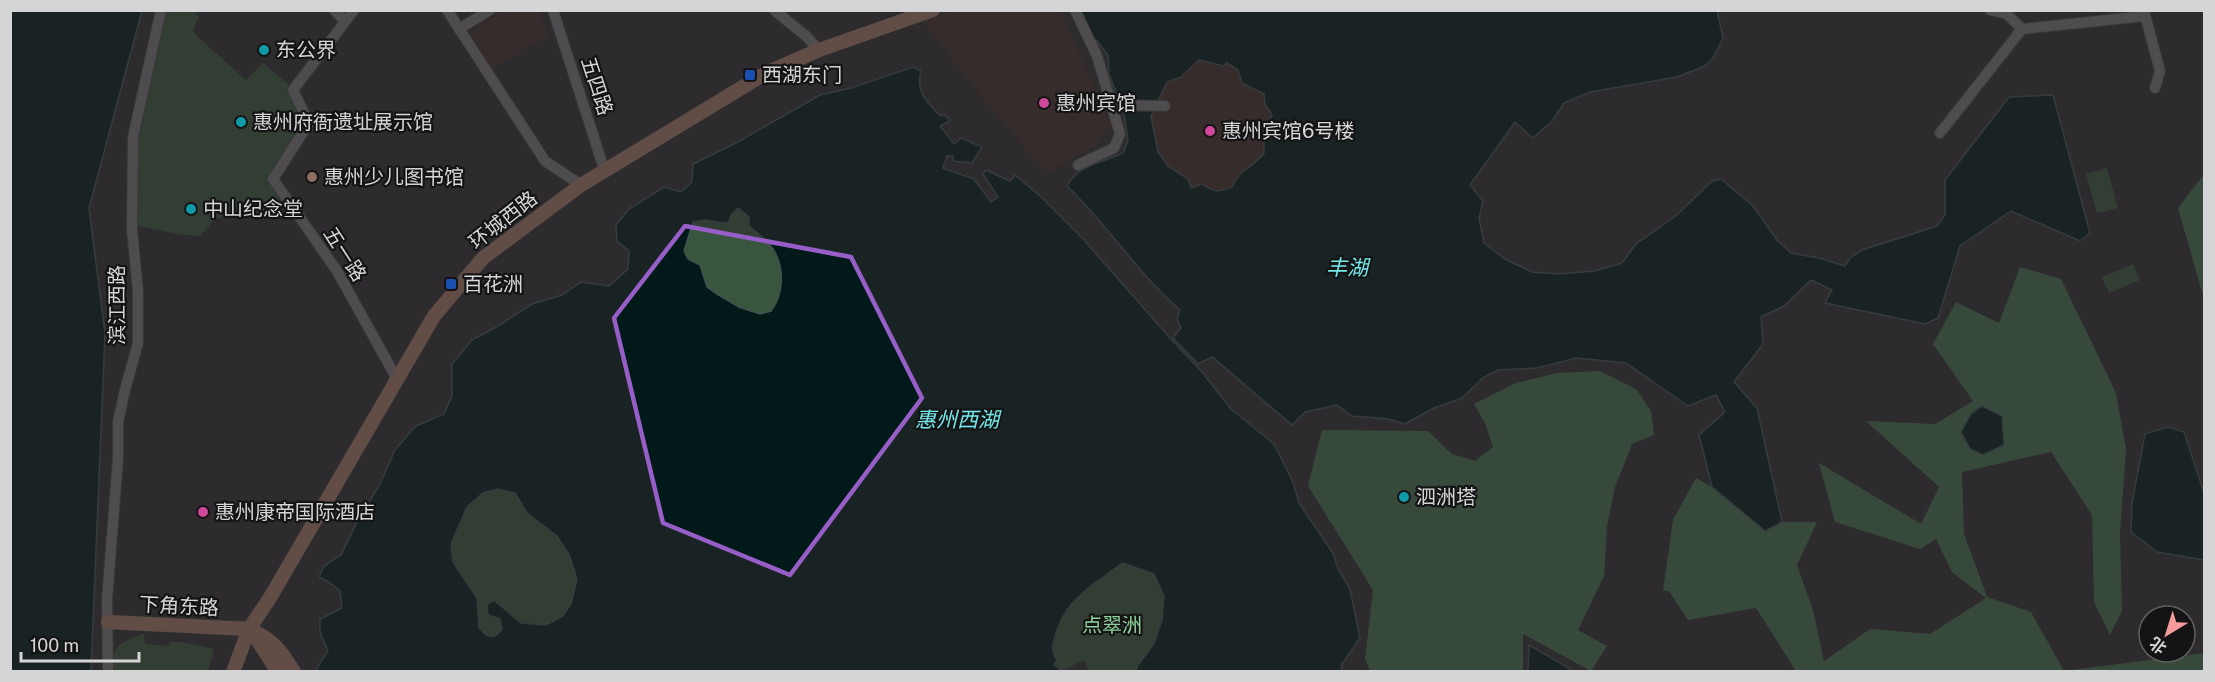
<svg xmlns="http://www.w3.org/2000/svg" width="2215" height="682" font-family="'Public Sans','Noto Sans SC',sans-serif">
  <rect width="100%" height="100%" fill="#2d2b2d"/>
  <!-- commercial -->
  <g fill="#412e29">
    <path d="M504 10 538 11 549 36 491 68 470 31Z"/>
    <path d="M951 11H1060L1111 125 1095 146 1065 162 1050 173 1033 157 975 88 924 22Z"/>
    <path d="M1199 60 1223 66 1227 63 1238 70 1243 83 1264 94 1265 104 1272 115 1264 137V153L1259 160 1238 174 1232 187 1221 192 1191 188 1188 178 1168 166 1158 152 1151 116 1167 82 1181 77Z"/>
  </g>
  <!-- green -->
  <g fill="#38563d">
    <path d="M161 11H194L199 16 193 30 197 36 246 80 263 63 289 85 288 90 306 123 271 180 282 198 267 215 216 218 200 236 177 234 134 225 135 137Z"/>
    <path d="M2107 168 2118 208 2097 213 2086 174Z"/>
    <path d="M738 208 749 217V226C758 233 767 240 773 249 785 268 784 294 771 311L760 314 739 307 717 294 707 287 700 265 688 259 684 251 693 222 707 220 722 223Z"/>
    <path d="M2133 264 2140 280 2109 293 2102 277Z"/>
    <path d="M497 489 515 493 527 513 557 536 569 554 577 579 571 604 563 616 546 625 500 619 502 630 494 638 486 635 479 628 477 598 453 562 451 544 467 507 483 493Z"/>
    <path d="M1123 563 1154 574 1164 596 1162 620 1154 644 1138 665 1136 671H1089L1084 660C1075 662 1070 669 1061 671 1045 653 1056 620 1071 603 1083 589 1107 572 1123 563Z"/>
    <path d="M144 634 145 644 168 646 170 642H182L214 649 208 671 111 672C111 646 121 641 144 634Z"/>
  </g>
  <!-- forest -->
  <g fill="#436e4b">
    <path d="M2204 174V299L2178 208Z"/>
    <path d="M2020 267 2061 279 2116 393 2126 449 2120 533 2122 611 2110 635 2094 602 2092 515 2051 452 1962 472 1964 534 1987 597 2031 612 2064 671 2204 653V671H1796L1756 608 1688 620 1669 591H1663L1673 520 1696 478 1712 487 1765 531 1782 522H1817L1797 565 1813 610 1824 661 1870 629 1930 634 1986 598 1952 572 1936 539 1920 549 1835 522 1819 463 1921 524 1939 487 1866 421 1935 424 1973 401 1933 344 1956 302 1999 323Z"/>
    <path d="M1600 371 1636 389 1651 411 1654 435 1632 444 1615 487 1607 526 1604 576 1578 630 1607 646 1591 671 1523 634V671H1370L1365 659 1373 590 1308 486 1322 430 1428 431 1452 454 1475 461 1493 447 1485 423 1474 404 1516 383 1557 373Z"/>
  </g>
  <!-- water -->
  <g fill="#02191a" stroke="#415152" stroke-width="1.5" fill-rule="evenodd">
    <path d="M1717 10 1723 38 1713 58 1705 66 1677 77 1590 92 1564 103 1552 121 1533 138 1515 122 1470 185 1483 201 1479 218 1484 243 1505 259 1532 272 1559 274 1594 271 1622 263 1636 244 1677 215 1712 181 1721 179 1753 206 1777 240 1791 253 1819 258 1845 266 1850 258 1862 250 1937 226 1945 215V180L2009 97 2053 95 2090 233 2080 241 2011 211 1960 246 1938 318 1925 324 1825 303 1832 290 1811 280 1784 306 1761 317 1763 344 1734 382 1757 408 1782 522 1765 531 1712 487 1699 435 1725 412 1716 395 1688 406 1626 363 1577 358 1537 368 1498 370 1484 377 1462 398 1434 408 1405 424 1388 419 1352 416 1337 405 1305 412 1292 425 1212 357 1198 364 1173 338 1181 328 1177 319 1180 310C1137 273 1108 225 1067 186 1076 166 1104 162 1123 153L1128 140 1124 114 1109 74 1108 55 1097 41 1089 39 1078 11ZM1199 60 1223 66 1227 63 1238 70 1242 83 1264 94 1265 104 1272 115 1264 137V153C1252 169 1241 167 1232 187 1219 192 1214 193 1202 184L1191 188 1188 179 1168 166 1158 152 1151 116 1167 82 1181 77Z"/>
    <path d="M10 11H142L89 208 105 334 91 671H11Z"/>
    <path d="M913 67 921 71C915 91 927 103 941 116L945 115 950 121 940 126 954 144 961 138 982 147 972 163 953 161V156H947L943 168 974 179 991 202 998 197 983 174 986 170 1010 181 1015 175 1039 195 1084 240 1169 337 1202 372 1231 409 1274 444 1293 482 1299 503 1333 553 1338 569 1350 589 1360 638 1342 664 1341 671H1136L1138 665 1154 644 1162 620 1164 596 1154 574 1123 563C1113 569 1106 576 1096 582 1077 596 1063 610 1056 633 1053 643 1050 651 1057 660L1054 664 1061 671H315L328 651 320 632V619L342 608 340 591 329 582 319 577 324 566 341 555 356 524 380 484 395 450 416 426 444 414 452 396V364L472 340 498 326 532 304 562 295 581 282 609 286 628 269 629 251 617 241 616 225 629 209 664 187 681 192 692 182 693 164 736 143 820 95 851 88ZM738 208 749 217V226C758 233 767 240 773 249 785 268 784 294 771 311L760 314 739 307 717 294 707 287 700 265 688 259 684 251 693 222 707 220 722 223 729 222 731 215ZM497 489 515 493 527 513 557 536 569 554 577 579 571 604 563 616 546 625 521 623 494 600 487 605 488 615 500 619 502 630 494 637 486 635 479 628 477 598 453 562 451 544 467 507 483 493Z"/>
    <path d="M1982 406 2002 416 2004 445 1983 455 1970 449 1961 432 1971 414Z"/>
    <path d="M2168 427 2184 432 2204 493V560L2157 552 2131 532 2132 503 2145 434Z"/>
    <path d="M1529 645 1574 671H1528Z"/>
  </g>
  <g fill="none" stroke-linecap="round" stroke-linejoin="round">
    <defs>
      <g id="minor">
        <path d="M334 10 345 21"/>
        <path d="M354 10 293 90 309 123 273 179 337 271 397 379"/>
        <path d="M447 10 545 161 581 185"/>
        <path d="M553 10 605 172"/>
        <path d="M774 10 806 36 819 50"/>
        <path d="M1075 10 1097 56 1120 134 1114 148 1078 165"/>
        <path d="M1990 10 2007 14 2022 29"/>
        <path d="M2144 11 2160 71 2155 88"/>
        <path d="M459 29 490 10"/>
        <path d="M1113 105 1165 106"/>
        <path d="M1940 133 2022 29 2145 16"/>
        <path d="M108 672 107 600 118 458V422L125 390 138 343V292L132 229 133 137 161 10"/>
      </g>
      <g id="major">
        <path d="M108 622 249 629C273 640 281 650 294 672"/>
        <path d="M251 630 278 672"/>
        <path d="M233 672 249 629 271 596 434 316 483 258 581 185 766 73 819 50 933 10"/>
      </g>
    </defs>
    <!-- minor casing -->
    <use href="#minor" stroke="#474648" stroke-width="12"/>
    <!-- major casing -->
    <use href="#major" stroke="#474648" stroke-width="15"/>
    <!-- minor -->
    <use href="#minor" stroke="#767477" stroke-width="10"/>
    <!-- major -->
    <use href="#major" stroke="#a17764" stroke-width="14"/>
  </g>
  <!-- marked area -->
  <path d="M0 0H2215V682H0ZM685 226 851 257 922 398 790 575 663 523 614 318Z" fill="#2d2b2d" fill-opacity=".55" fill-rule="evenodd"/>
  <path fill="none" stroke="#965ec6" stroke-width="4.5" stroke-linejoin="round" d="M685 226 851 257 922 398 790 575 663 523 614 318Z"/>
  <!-- markers -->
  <g fill="#0f9aa8" stroke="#151415" stroke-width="2">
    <circle cx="264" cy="50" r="6"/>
    <circle cx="241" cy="122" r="6"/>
    <circle cx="191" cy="209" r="6"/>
    <circle cx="1404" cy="497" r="6"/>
  </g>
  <g fill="#1a4fb4" stroke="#151415" stroke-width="2">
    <rect x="744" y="69" width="12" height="12" rx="3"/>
    <rect x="445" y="278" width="12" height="12" rx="3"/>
  </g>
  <g fill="#d1479c" stroke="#151415" stroke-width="2">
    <circle cx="1044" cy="103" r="6"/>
    <circle cx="1210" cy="131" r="6"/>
    <circle cx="203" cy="512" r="6"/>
  </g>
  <circle fill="#8d6e63" stroke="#151415" stroke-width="2" cx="312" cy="177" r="6"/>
  <g text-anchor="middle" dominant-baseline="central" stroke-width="4.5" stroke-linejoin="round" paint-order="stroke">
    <!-- poi labels -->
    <g font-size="20" fill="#d5d4d6" stroke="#151415" text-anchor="start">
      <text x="276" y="50">东公界</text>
      <text x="762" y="75">西湖东门</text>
      <text x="1056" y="103">惠州宾馆</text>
      <text x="253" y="122">惠州府衙遗址展示馆</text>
      <text x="1222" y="131">惠州宾馆6号楼</text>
      <text x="324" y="177">惠州少儿图书馆</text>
      <text x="203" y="209">中山纪念堂</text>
      <text x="463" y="284">百花洲</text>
      <text x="1416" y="497">泗洲塔</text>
      <text x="215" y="512">惠州康帝国际酒店</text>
    </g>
    <!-- street labels -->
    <g font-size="20" fill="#d5d4d6" stroke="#151415">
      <text transform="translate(597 86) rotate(72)">五四路</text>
      <text transform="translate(503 220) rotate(-38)">环城西路</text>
      <text transform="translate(345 254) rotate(57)">五一路</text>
      <text transform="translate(117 305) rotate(-90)">滨江西路</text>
      <text transform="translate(179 606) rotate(3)">下角东路</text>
    </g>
    <!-- park labels -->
    <g font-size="20" fill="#8ed199" stroke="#151415">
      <text x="1112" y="625">点翠洲</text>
    </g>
    <!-- water labels -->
    <g font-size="21" font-style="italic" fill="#73e7ea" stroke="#151415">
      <text x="1347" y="267">丰湖</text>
      <text x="957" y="419">惠州西湖</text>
    </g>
  </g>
  <!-- border -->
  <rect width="2215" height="682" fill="none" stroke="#d5d4d6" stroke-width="24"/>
  <!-- north arrow -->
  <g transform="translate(2167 634) rotate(218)"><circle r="28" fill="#151415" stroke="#626162" stroke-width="1.5"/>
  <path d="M0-4.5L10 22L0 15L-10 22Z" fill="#f59b9c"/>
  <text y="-9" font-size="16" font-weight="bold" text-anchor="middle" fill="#d5d4d6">北</text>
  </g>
  <!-- scale -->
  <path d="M21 652v9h118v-9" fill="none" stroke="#d5d4d6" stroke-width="3"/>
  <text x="30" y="652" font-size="18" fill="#d5d4d6" stroke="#151415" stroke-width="4.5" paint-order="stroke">100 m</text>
</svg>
